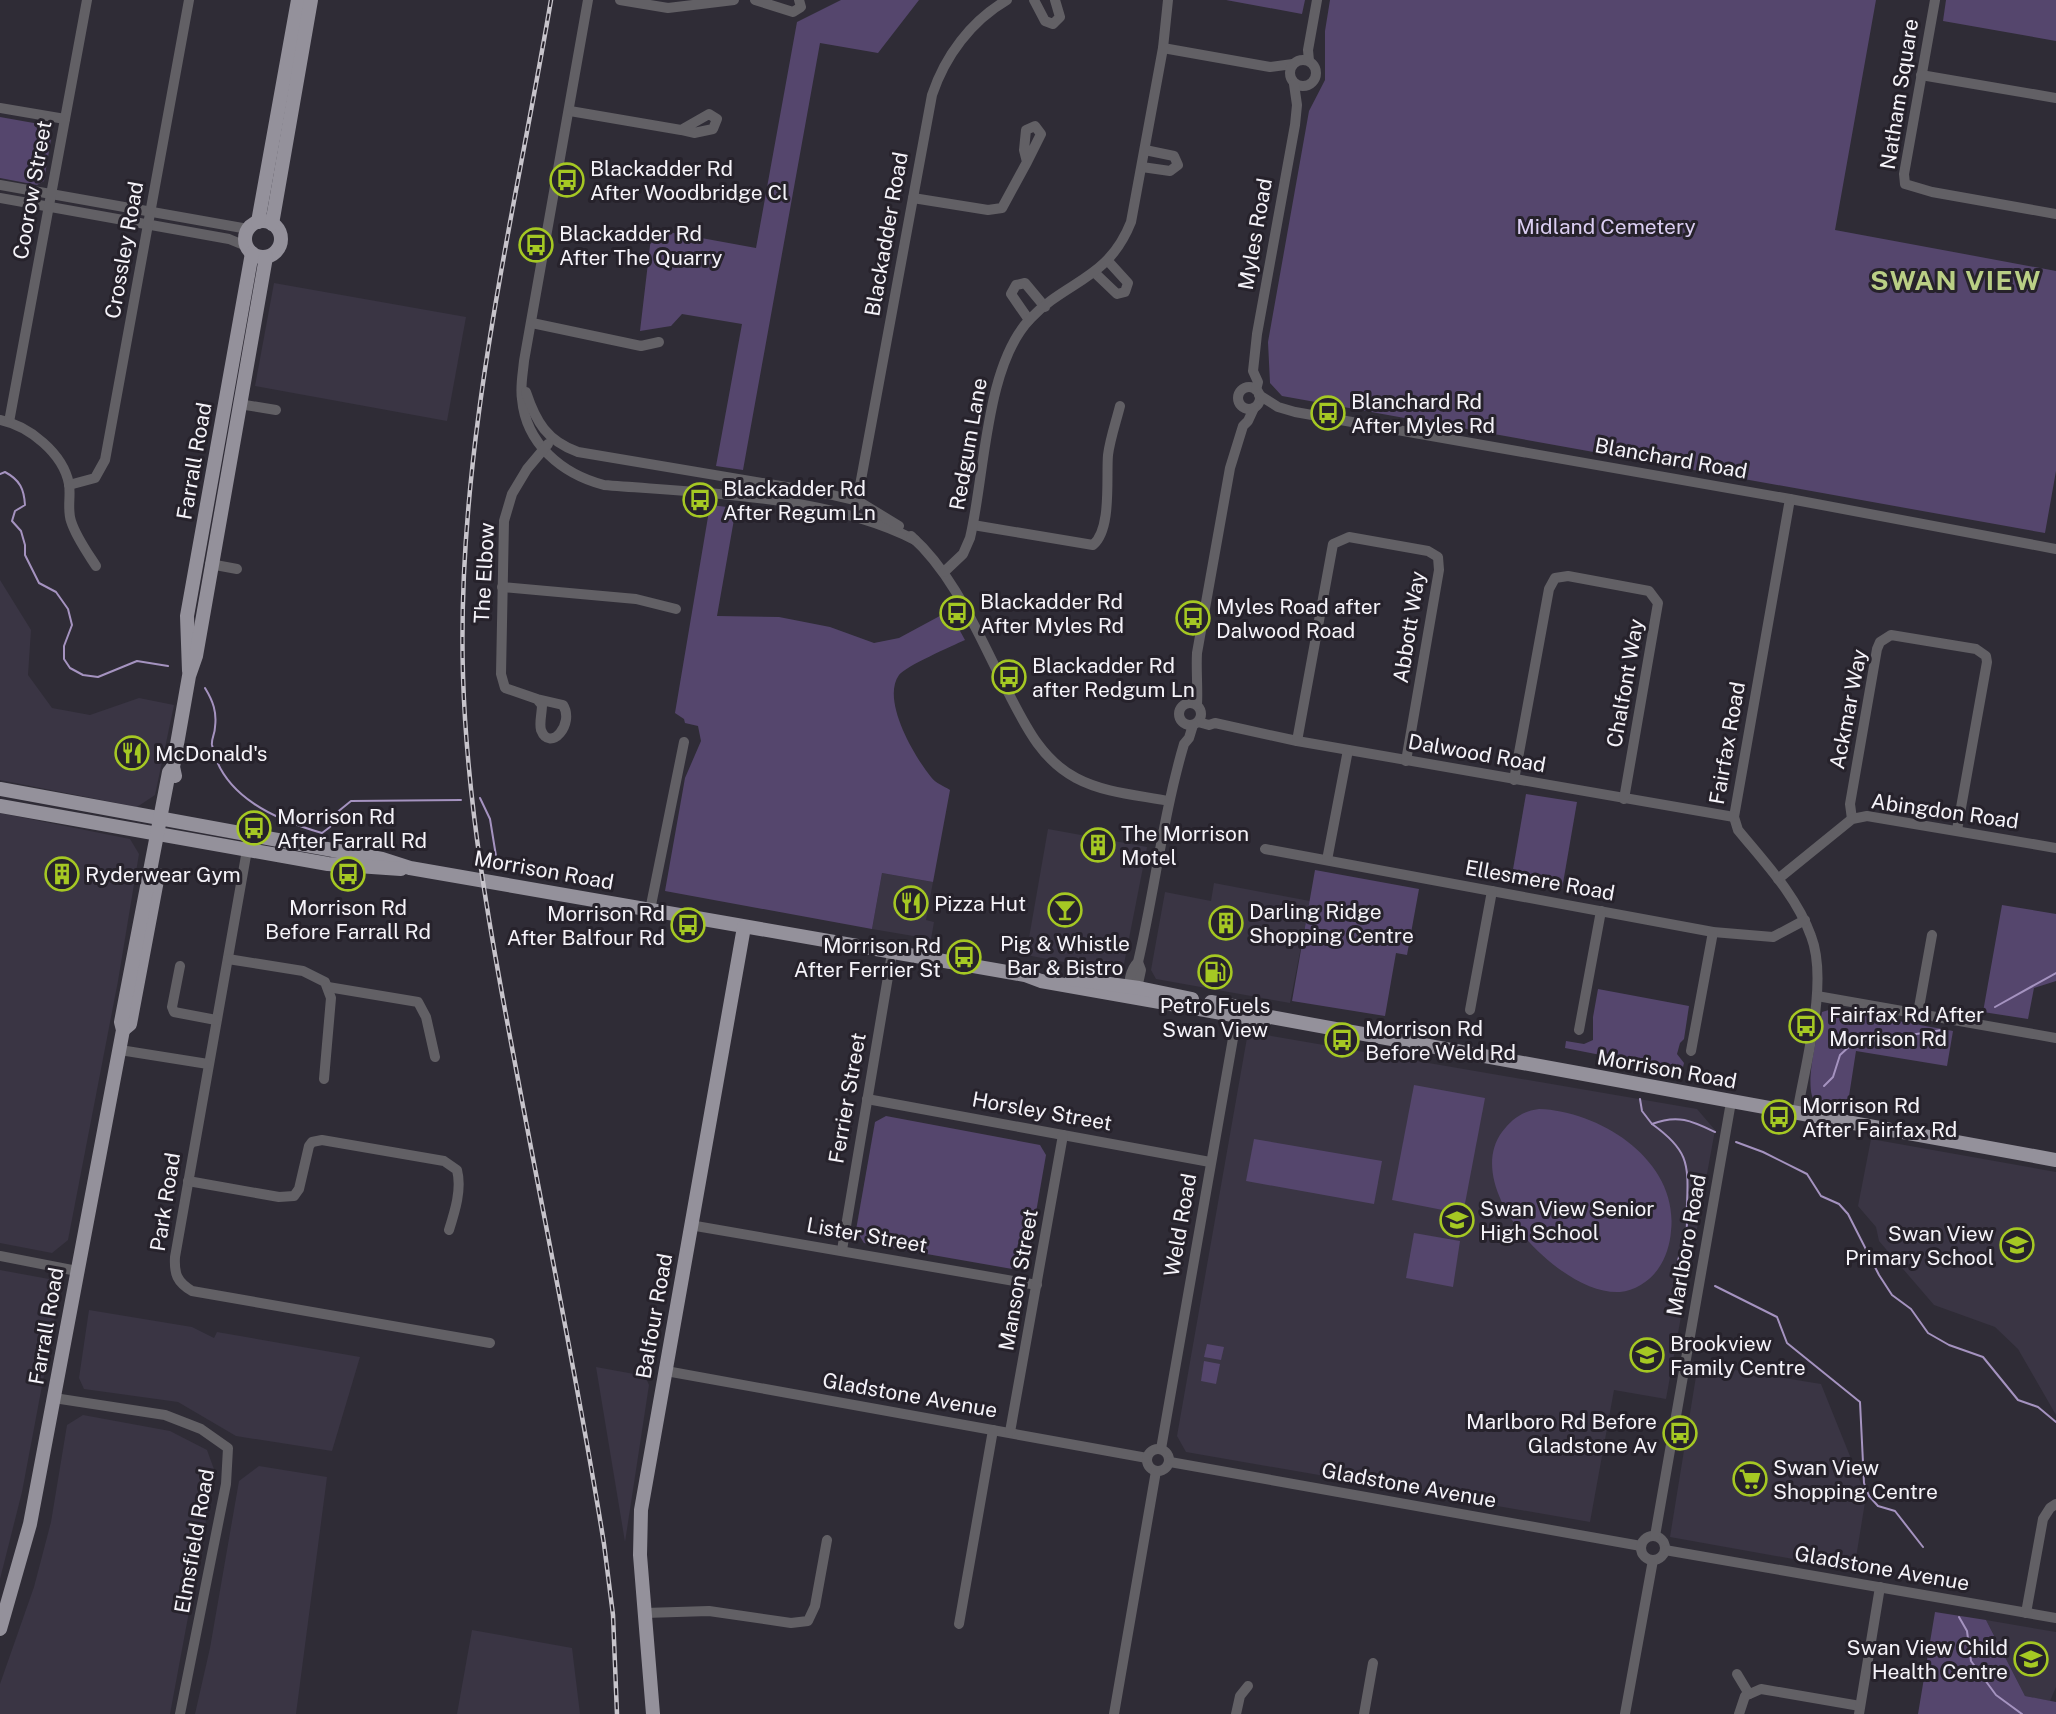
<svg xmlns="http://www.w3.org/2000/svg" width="2056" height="1714" font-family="'Public Sans',sans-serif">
  <rect width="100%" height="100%" fill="#2f2c36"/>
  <!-- built -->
  <g fill="#3a3544">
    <path d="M274 283 466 317 447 421 255 386Z"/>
    <path d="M0 580 31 630 28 675 52 708 90 715 139 698 174 705 155 795 137 807 0 780Z"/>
    <path d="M0 813 130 839 139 854 118 981 68 1240 52 1253 0 1243Z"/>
    <path d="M1048 829 1147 847 1124 964 1112 971 1026 955Z"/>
    <path d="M882 873 933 882 926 920 934 922 931 939 872 929Z"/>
    <path d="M1214 883 1310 901 1290 1003 1156 979 1151 970 1165 892 1211 901Z"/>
    <path d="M1248 1032 1697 1109 1715 1130 1666 1399 1614 1390 1590 1522 1186 1452 1177 1436Z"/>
    <path d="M1871 1139 2056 1172V1415L2018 1349 1995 1327 1934 1305 1879 1241 1876 1227 1858 1206Z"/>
    <path d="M0 1270 49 1279 60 1290 22 1492 0 1579Z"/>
    <path d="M89 1310 192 1327 214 1338 217 1332 360 1357 332 1451 236 1436 178 1402 84 1389 79 1378Z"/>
    <path d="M1698 1364 1821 1384 1866 1496 1854 1570 1670 1537Z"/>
    <path d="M596 1367 645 1376 649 1385 625 1542Z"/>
    <path d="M83 1415 170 1431 207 1450 215 1472 170 1714H0V1684L34 1587 51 1522 67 1425Z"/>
    <path d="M259 1466 327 1477 296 1714H195L210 1648 239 1481Z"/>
    <path d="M1986 1620 2056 1632V1687L2050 1701 2025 1696Z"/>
    <path d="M472 1630 572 1648 580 1714H457Z"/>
  </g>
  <!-- green -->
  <g fill="#55466d">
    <path d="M841 0H919L878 53 820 43 743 470 716 466 742 324 682 314 671 326 640 331 652 229 756 248 797 22Z"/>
    <path d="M1226 0H1305L1302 14Z"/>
    <path d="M1330 0H1876L1835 230 2056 271V471L2045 533 1282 396 1270 383 1268 342 1309 111 1325 80V31Z"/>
    <path d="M1946 0H2056V41L1943 21Z"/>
    <path d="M0 117 45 125 52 133 44 181 37 185 0 178Z"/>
    <path d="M710 505 736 508 717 616 779 617 830 627 874 643 899 638 949 611 965 640C952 646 906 666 899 675 881 700 914 756 931 777 935 783 944 786 950 790L933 882 882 873 872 929 665 891 685 778 701 741 698 726 685 723 684 719 675 713Z"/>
    <path d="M1526 794 1577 802 1562 889 1511 881Z"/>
    <path d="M1315 870 1419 889 1407 955 1396 953 1385 1016 1292 1001Z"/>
    <path d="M2002 905 2056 914V981L2034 988 2028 1019 1983 1012Z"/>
    <path d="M1598 989 1689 1006 1684 1039 1680 1043 1677 1054 1684 1063 1682 1071 1565 1048 1566 1041 1584 1044 1593 1040V1017Z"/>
    <path d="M1832 1009 1953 1031 1947 1066 1856 1051 1847 1109 1817 1104C1801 1091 1819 1032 1822 1012Z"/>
    <path d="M1414 1085 1485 1098 1463 1214 1392 1200Z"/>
    <path d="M1539 1109C1601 1111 1679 1161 1671 1231 1670 1244 1666 1258 1658 1269 1650 1281 1634 1291 1620 1292 1561 1296 1460 1189 1502 1132 1512 1119 1522 1111 1539 1109Z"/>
    <path d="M886 1116 1040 1145 1046 1155 1027 1264 1018 1270 864 1243 856 1230 875 1122Z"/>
    <path d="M1254 1139 1382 1161 1374 1204 1246 1181Z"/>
    <path d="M1414 1233 1460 1241 1453 1287 1406 1278Z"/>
    <path d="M1207 1344 1224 1347 1221 1360 1204 1357Z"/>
    <path d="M1204 1361 1220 1364 1216 1384 1201 1381Z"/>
    <path d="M1935 1612 1986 1620 2025 1696 2056 1702V1714H1918Z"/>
  </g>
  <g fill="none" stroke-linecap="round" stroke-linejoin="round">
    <!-- stream -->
    <g stroke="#a593c0" stroke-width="2">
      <path d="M0 474 5 472C20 480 24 489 25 505L15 511 12 521 21 531 25 545V555L39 583 56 592 68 609 72 625 64 646V659L70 668 83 675 98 677 137 661 168 666"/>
      <path d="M205 688C213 701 217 712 215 727 215 734 211 739 212 745 222 797 277 820 322 833L330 827 335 814 351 801 461 800"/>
      <path d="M480 798 490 819 496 856"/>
      <path d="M1995 1007 2056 973"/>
      <path d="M1824 1086 1833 1077 1840 1055 1852 1044 1942 1030"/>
      <path d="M1640 1099 1642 1111 1652 1124C1678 1114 1692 1121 1715 1132"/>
      <path d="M1652 1124C1687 1149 1689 1162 1687 1204 1686 1214 1688 1226 1686 1237 1683 1250 1675 1258 1679 1272"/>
      <path d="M1736 1142 1763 1152 1807 1174 1821 1196 1839 1204 1848 1214 1879 1275 1892 1295 1911 1309 1928 1333 1949 1345 1983 1357 2018 1400 2038 1407 2056 1422"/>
      <path d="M1715 1286 1777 1317 1787 1343 1860 1402 1864 1483 1869 1496 1878 1506 1895 1511 1923 1547"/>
      <path d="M1959 1617 1967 1631 1971 1661 1996 1695 2022 1714"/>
    </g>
    <!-- minor -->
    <g stroke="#626065" stroke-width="10">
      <path d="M588 0 524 361C523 373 520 386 522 399 526 444 562 474 604 485 701 493 828 495 915 540"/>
      <path d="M620 0 668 8 734 0"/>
      <path d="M755 0 793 12 801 7 799 0"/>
      <path d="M1034 0 1045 21 1053 24 1060 17 1055 0"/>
      <path d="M1935 0 1904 174 1905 184 1932 192 2056 214"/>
      <path d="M1163 48 1270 67 1293 64"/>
      <circle cx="1303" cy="73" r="13"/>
      <path d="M1309 61 1308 50 1317 0"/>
      <path d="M1921 75 2056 98"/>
      <path d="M0 108 65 119"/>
      <path d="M570 111 681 130 709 114 717 119 713 129 694 133 681 130"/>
      <path d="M1142 167 1170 171 1178 165 1174 156 1145 150"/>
      <path d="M0 185 248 229"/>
      <path d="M0 198 229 239 246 246"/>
      <path d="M913 198 988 210 1002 208 1027 162 1024 150 1026 130 1035 126 1041 134 1027 162"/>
      <path d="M1095 273 1117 294 1125 292 1128 283 1108 261"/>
      <path d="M1029 320 1011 294 1016 285 1025 283 1045 307"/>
      <path d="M532 323 641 346 659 342"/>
      <circle cx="1249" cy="398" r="11"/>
      <path d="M1256 390 1258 382 1253 371 1257 334 1295 125 1297 105 1294 84"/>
      <path d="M526 392C536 422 547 441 578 452L828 494 858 501 899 526"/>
      <path d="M1259 395 1278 407 1295 412 1790 499 2056 549"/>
      <path d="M239 404 276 410"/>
      <path d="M0 420C29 426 63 453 69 484 71 496 67 509 71 521 76 537 87 552 96 566"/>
      <path d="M9 422 87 0"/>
      <path d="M69 485 95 478 105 460 189 0"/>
      <path d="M1790 499 1734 817 1738 830C1765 863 1796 895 1811 936 1829 982 1805 1064 1797 1114"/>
      <path d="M856 507 932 95C945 56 971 21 1007 0"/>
      <path d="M973 525 1093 545C1112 529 1106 478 1108 455 1110 439 1116 422 1120 406"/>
      <path d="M911 536C957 577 980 640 1009 694 1026 727 1042 760 1076 778 1104 793 1138 795 1169 801"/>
      <path d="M210 564 237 569"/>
      <path d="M944 572 963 554 970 538C985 475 985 366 1030 319 1067 280 1108 280 1131 222L1163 48 1168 0"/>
      <path d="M502 587 636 599 676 609"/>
      <path d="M537 699 563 705C575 724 550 753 541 730 539 723 542 713 542 705L537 699 505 688 501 674 504 521 512 494 527 469 548 444"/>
      <circle cx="1190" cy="714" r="11"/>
      <path d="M1197 705C1198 688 1196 671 1197 653L1230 468 1243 426 1248 421 1254 408"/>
      <path d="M1198 722 1209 725 1215 723 1297 741 1734 817"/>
      <path d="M1297 741 1333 544 1349 537 1428 551 1438 557 1439 570 1406 761"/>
      <path d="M1514 780 1549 589 1555 578 1568 576 1649 591 1658 603 1624 799"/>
      <path d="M1852 819 1850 804 1877 649 1880 642 1891 635 1976 649 1986 656 1987 662 1957 830"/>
      <path d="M1265 849 1713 932 1773 937 1805 920"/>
      <path d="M247 850 175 1257C174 1274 177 1282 192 1291L490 1343"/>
      <path d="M1327 860 1348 750"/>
      <path d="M1778 879 1852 819 1867 816 2056 848"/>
      <path d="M650 910 684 742"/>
      <path d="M228 959 303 971 325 982 331 998 324 1079"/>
      <path d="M180 966 172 1007 174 1012 216 1020"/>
      <path d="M328 987 418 1002 426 1017 435 1057"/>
      <path d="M1136 993 1141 970 1138 962"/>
      <path d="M1130 994C1128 983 1130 970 1138 962 1155 889 1163 815 1184 744L1189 738 1193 725"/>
      <path d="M1817 996 2056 1038"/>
      <path d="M1470 1010 1492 891"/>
      <path d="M1918 1013 1932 935"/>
      <path d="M1579 1030 1601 911"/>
      <path d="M120 1050 208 1064"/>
      <path d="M1691 1051 1713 932"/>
      <path d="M867 1099 1210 1162"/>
      <path d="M188 1181 279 1197 294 1196 299 1189 309 1146 312 1142 322 1140 444 1161 457 1170C462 1189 455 1211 449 1230"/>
      <path d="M690 1225 1037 1285"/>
      <path d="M842 1250 892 953"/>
      <path d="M0 1256 77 1271"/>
      <path d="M666 1371 1147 1458"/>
      <path d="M54 1398 165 1415 201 1429 228 1448 226 1484 180 1714"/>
      <path d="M1010 1432 1063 1135"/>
      <circle cx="1158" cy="1460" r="11"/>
      <path d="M1161 1449 1238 1010"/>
      <path d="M1170 1462 1641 1546"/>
      <circle cx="1653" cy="1548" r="12"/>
      <path d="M1655 1536 1731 1102"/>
      <path d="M1665 1550 2056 1618"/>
      <path d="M645 1613 709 1611 791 1623 808 1621 815 1606 827 1540"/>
      <path d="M2026 1613 2043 1519 2050 1508 2056 1504"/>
      <path d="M959 1624 993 1430"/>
      <path d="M1737 1674 1749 1694"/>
      <path d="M1114 1714 1156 1471"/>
      <path d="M1236 1714 1240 1696 1248 1686"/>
      <path d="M1364 1714 1373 1663"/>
      <path d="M1625 1714 1653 1560"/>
      <path d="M1739 1714 1745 1696 1761 1689 1860 1706"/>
      <path d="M1859 1714 1880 1587"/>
    </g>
    <!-- major -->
    <g stroke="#94919b" stroke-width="14">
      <circle cx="263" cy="239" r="18"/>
      <path d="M258 222 298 0"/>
      <path d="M272 224 311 0"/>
      <path d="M189 671 187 616 252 253"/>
      <path d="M175 776 173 767 189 676 196 656 266 257"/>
      <path d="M0 789 382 859 410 868 1025 975 1041 981 1261 1020 1270 1017 2056 1160"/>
      <path d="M0 806 328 864 401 869"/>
      <path d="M1072 979 1139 988 1192 999"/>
      <path d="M1211 1002 1260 1011"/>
      <path d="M124 1029 130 1024 158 875"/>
      <path d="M0 1629 30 1524 123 1030 121 1022 169 772 173 767"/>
      <path d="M653 1714 640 1555 641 1510 744 927"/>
    </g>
    <defs>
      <path id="rail" d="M551 0C513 223 456 449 463 676 467 805 490 932 514 1058 544 1220 578 1381 604 1544L613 1615 617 1714"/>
    </defs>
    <!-- rail casing -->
    <use href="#rail" stroke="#c7c4cb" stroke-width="4.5"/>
    <!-- rail -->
    <use href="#rail" stroke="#26222b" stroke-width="2" stroke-dasharray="7" stroke-linecap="butt"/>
  </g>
  <!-- icons -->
  <defs>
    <symbol id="bus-ring" viewBox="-11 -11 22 22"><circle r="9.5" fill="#26222b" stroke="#a5c823" stroke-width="1.5"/><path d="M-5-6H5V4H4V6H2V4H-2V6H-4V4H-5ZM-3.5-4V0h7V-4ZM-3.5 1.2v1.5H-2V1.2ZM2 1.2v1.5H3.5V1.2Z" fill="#a5c823"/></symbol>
    <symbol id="restaurant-ring" viewBox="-11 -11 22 22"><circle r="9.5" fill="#26222b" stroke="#a5c823" stroke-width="1.5"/><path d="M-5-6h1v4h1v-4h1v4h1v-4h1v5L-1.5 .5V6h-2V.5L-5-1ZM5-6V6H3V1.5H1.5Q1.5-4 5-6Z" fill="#a5c823"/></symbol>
    <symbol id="building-ring" viewBox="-11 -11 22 22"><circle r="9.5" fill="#26222b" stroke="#a5c823" stroke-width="1.5"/><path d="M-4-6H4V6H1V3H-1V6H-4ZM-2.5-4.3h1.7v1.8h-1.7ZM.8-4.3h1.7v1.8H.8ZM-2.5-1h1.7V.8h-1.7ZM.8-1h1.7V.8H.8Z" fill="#a5c823"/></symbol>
    <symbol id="bar-ring" viewBox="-11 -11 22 22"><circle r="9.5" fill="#26222b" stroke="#a5c823" stroke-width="1.5"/><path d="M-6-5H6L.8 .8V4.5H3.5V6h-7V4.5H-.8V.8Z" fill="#a5c823"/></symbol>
    <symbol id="fuel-ring" viewBox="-11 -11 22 22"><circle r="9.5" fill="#26222b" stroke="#a5c823" stroke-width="1.5"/><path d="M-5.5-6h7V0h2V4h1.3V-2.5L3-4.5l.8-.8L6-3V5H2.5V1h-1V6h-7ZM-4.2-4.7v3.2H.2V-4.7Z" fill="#a5c823"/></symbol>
    <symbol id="school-ring" viewBox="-11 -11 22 22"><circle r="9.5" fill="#26222b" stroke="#a5c823" stroke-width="1.5"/><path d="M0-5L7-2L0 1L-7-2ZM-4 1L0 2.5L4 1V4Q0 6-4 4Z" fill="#a5c823"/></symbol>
    <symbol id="supermarket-ring" viewBox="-11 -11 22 22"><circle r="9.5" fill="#26222b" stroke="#a5c823" stroke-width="1.5"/><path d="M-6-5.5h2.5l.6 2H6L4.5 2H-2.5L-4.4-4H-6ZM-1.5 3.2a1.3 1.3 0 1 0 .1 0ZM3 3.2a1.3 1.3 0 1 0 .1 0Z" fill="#a5c823"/></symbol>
  </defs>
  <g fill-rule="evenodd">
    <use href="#bus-ring" x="548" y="161" width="38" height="38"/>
    <use href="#bus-ring" x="517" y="226" width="38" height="38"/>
    <use href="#bus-ring" x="1309" y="394" width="38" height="38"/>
    <use href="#bus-ring" x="681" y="481" width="38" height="38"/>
    <use href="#bus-ring" x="938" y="594" width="38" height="38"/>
    <use href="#bus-ring" x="1174" y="599" width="38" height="38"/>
    <use href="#bus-ring" x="990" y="658" width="38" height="38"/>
    <use href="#restaurant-ring" x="113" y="734" width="38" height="38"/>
    <use href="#bus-ring" x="235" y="809" width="38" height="38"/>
    <use href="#building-ring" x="1079" y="826" width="38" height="38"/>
    <use href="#building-ring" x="43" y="855" width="38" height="38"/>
    <use href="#bus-ring" x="329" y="855" width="38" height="38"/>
    <use href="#restaurant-ring" x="892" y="884" width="38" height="38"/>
    <use href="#bar-ring" x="1046" y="891" width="38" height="38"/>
    <use href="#building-ring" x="1207" y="904" width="38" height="38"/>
    <use href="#bus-ring" x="669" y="906" width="38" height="38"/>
    <use href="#bus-ring" x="945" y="938" width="38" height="38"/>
    <use href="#fuel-ring" x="1196" y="953" width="38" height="38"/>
    <use href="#bus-ring" x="1787" y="1007" width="38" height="38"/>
    <use href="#bus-ring" x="1323" y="1021" width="38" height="38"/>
    <use href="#bus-ring" x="1760" y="1098" width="38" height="38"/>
    <use href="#school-ring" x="1438" y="1201" width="38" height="38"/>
    <use href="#school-ring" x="1998" y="1226" width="38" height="38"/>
    <use href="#school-ring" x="1628" y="1336" width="38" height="38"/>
    <use href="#bus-ring" x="1661" y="1414" width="38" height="38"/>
    <use href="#supermarket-ring" x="1731" y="1460" width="38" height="38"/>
    <use href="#school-ring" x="2012" y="1640" width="38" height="38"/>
  </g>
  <g text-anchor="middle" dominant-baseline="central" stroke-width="6" stroke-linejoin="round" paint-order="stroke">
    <!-- street labels -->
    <g font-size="21" fill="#f5f3f9" stroke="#26222b">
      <text transform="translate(1899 94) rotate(-81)">Natham Square</text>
      <text transform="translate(32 190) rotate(-80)">Coorow Street</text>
      <text transform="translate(886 234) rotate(-80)">Blackadder Road</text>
      <text transform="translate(1255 234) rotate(-80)">Myles Road</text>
      <text transform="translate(124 250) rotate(-80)">Crossley Road</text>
      <text transform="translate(968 444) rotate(-80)">Redgum Lane</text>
      <text transform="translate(1671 458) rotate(10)">Blanchard Road</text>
      <text transform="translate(194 461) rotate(-80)">Farrall Road</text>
      <text transform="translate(484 573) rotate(-87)">The Elbow</text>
      <text transform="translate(1409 627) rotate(-81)">Abbott Way</text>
      <text transform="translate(1625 683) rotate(-80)">Chalfont Way</text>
      <text transform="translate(1848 709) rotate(-79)">Ackmar Way</text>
      <text transform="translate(1727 743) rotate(-80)">Fairfax Road</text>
      <text transform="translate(1477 753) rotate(10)">Dalwood Road</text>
      <text transform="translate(1945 811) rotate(8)">Abingdon Road</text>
      <text transform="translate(544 870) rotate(10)">Morrison Road</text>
      <text transform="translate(1540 880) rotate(10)">Ellesmere Road</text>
      <text transform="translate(1667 1069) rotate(10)">Morrison Road</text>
      <text transform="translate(847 1098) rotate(-80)">Ferrier Street</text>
      <text transform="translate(1042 1111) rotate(10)">Horsley Street</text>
      <text transform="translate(165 1202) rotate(-81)">Park Road</text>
      <text transform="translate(1180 1225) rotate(-80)">Weld Road</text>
      <text transform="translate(867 1235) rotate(10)">Lister Street</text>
      <text transform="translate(1686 1245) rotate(-80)">Marlboro Road</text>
      <text transform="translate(1018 1280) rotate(-80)">Manson Street</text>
      <text transform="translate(654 1316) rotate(-80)">Balfour Road</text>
      <text transform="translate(46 1326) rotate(-80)">Farrall Road</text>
      <text transform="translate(910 1395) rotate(10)">Gladstone Avenue</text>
      <text transform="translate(1409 1485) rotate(10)">Gladstone Avenue</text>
      <text transform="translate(194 1541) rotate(-80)">Elmsfield Road</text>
      <text transform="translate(1882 1568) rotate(10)">Gladstone Avenue</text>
    </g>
    <!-- poi labels -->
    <g font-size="21" fill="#f5f3f9" stroke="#26222b" text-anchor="start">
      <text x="590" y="168">Blackadder Rd<tspan x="590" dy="24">After Woodbridge Cl</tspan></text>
      <text x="559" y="233">Blackadder Rd<tspan x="559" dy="24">After The Quarry</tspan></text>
      <text x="1351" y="401">Blanchard Rd<tspan x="1351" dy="24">After Myles Rd</tspan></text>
      <text x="723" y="488">Blackadder Rd<tspan x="723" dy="24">After Regum Ln</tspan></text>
      <text x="980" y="601">Blackadder Rd<tspan x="980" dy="24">After Myles Rd</tspan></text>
      <text x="1216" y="606">Myles Road after<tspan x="1216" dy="24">Dalwood Road</tspan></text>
      <text x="1032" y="665">Blackadder Rd<tspan x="1032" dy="24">after Redgum Ln</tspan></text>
      <text x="155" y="753">McDonald's</text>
      <text x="277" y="816">Morrison Rd<tspan x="277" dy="24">After Farrall Rd</tspan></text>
      <text x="1121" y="833">The Morrison<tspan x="1121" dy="24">Motel</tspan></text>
      <text x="85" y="874">Ryderwear Gym</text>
      <text x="934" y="903">Pizza Hut</text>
      <text x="348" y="907" text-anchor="middle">Morrison Rd<tspan x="348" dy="24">Before Farrall Rd</tspan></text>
      <text x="1249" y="911">Darling Ridge<tspan x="1249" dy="24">Shopping Centre</tspan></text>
      <text x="665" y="913" text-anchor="end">Morrison Rd<tspan x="665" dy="24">After Balfour Rd</tspan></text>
      <text x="1065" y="943" text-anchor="middle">Pig &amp; Whistle<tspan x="1065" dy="24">Bar &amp; Bistro</tspan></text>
      <text x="941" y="945" text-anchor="end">Morrison Rd<tspan x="941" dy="24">After Ferrier St</tspan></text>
      <text x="1215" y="1005" text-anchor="middle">Petro Fuels<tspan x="1215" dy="24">Swan View</tspan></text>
      <text x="1829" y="1014">Fairfax Rd After<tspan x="1829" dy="24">Morrison Rd</tspan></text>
      <text x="1365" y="1028">Morrison Rd<tspan x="1365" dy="24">Before Weld Rd</tspan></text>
      <text x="1802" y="1105">Morrison Rd<tspan x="1802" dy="24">After Fairfax Rd</tspan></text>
      <text x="1480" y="1208">Swan View Senior<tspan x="1480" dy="24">High School</tspan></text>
      <text x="1994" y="1233" text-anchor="end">Swan View<tspan x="1994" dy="24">Primary School</tspan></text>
      <text x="1670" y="1343">Brookview<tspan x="1670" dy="24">Family Centre</tspan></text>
      <text x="1657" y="1421" text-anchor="end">Marlboro Rd Before<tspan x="1657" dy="24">Gladstone Av</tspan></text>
      <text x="1773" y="1467">Swan View<tspan x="1773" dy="24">Shopping Centre</tspan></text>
      <text x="2008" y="1647" text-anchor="end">Swan View Child<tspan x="2008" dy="24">Health Centre</tspan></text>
    </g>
    <!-- park labels -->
    <g font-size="21" fill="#dbcef2" stroke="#26222b">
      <text x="1606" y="226">Midland Cemetery</text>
    </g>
    <!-- district labels -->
    <g font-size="27" font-weight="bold" letter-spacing="1.5" fill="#bacf85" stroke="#26222b">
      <text x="1956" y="280">SWAN VIEW</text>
    </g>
  </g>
</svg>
